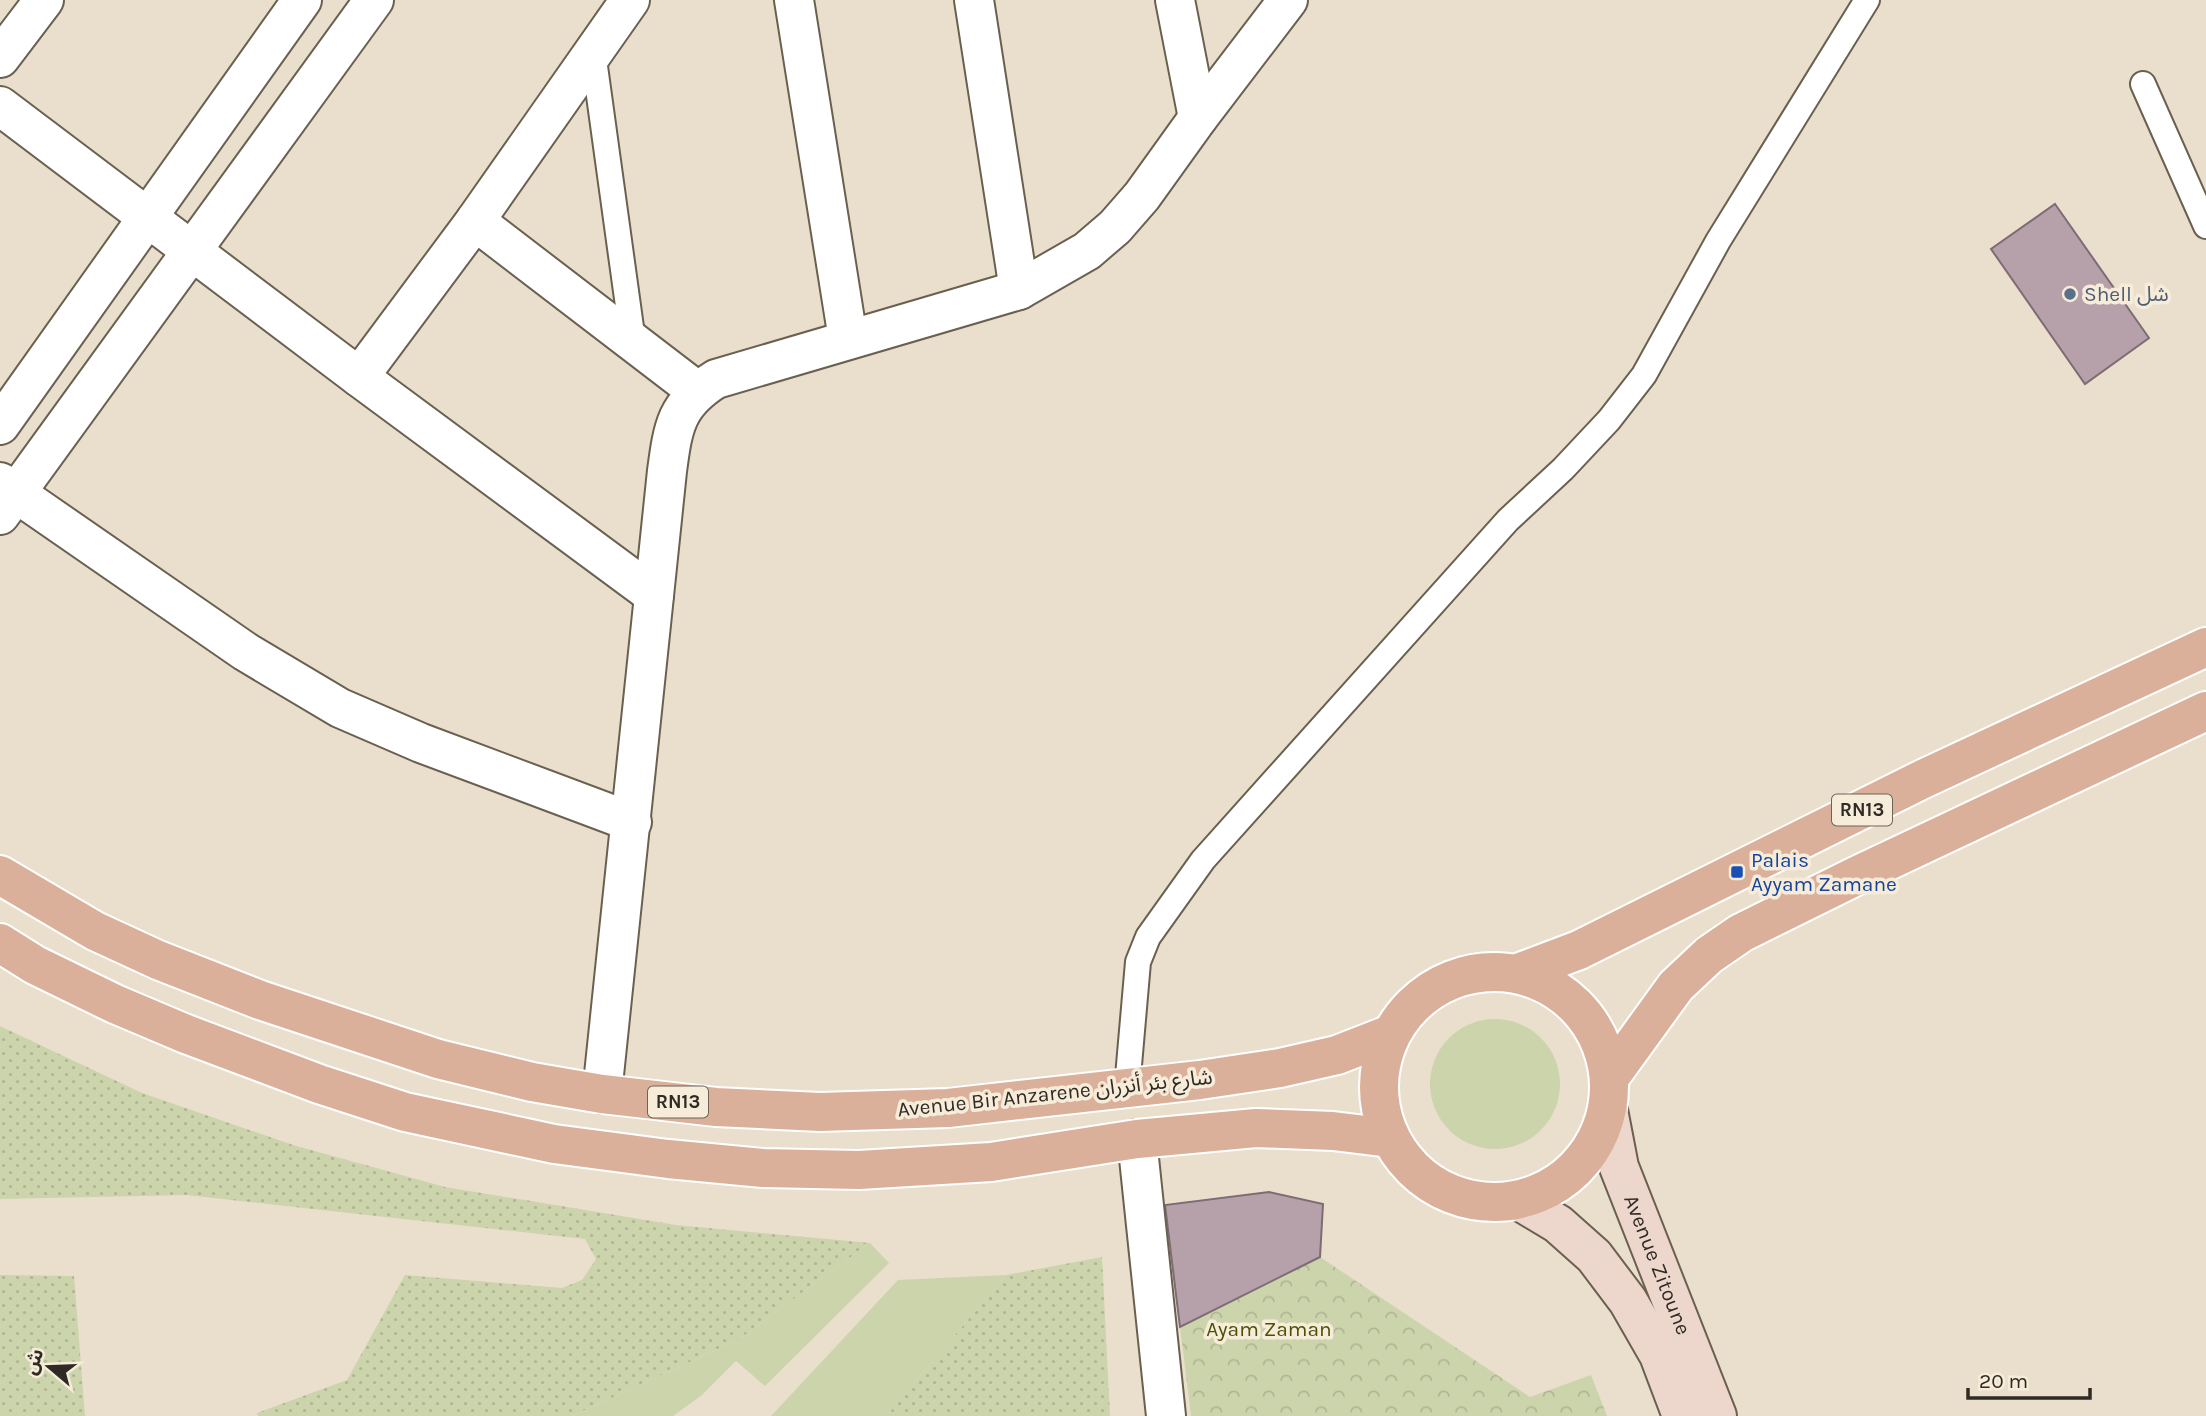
<svg xmlns="http://www.w3.org/2000/svg" width="2206" height="1416" font-family="Karla,'Noto Sans Arabic',sans-serif">
  <defs>
    <pattern id="grass-dots" width="8" height="8" patternUnits="userSpaceOnUse" patternTransform="scale(1.75)"><rect width="8" height="8" fill="#ccd4ac"/><path d="M2 2h.1M6 6h.1" fill="none" stroke="#b0b694" stroke-width="1.8" stroke-linecap="round"/></pattern>
    <pattern id="forest-crowns" width="20" height="18" patternUnits="userSpaceOnUse" patternTransform="scale(1.75)"><rect width="20" height="18" fill="#ccd4ac"/><path d="M2 6a3 3 0 1 1 6 0M12 15a3 3 0 1 1 6 0" fill="none" stroke="#b0b694"/></pattern>
  </defs>
  <rect width="100%" height="100%" fill="#eadfcc"/>
  <!-- grass -->
  <g fill="url(#grass-dots)">
    <path d="M0 1026 142 1093 293 1145 445 1187 676 1225 870 1243 738 1340 572 1416H258L257 1413 347 1380 405 1275 562 1288 582 1280 596 1259 585 1239 187 1195 0 1199Z"/>
    <path d="M1102 1257 1110 1416H886L1006 1275Z"/>
    <path d="M0 1275 74 1276 85 1416H0Z"/>
  </g>
  <!-- forest -->
  <path fill="url(#forest-crowns)" d="M1269 1192 1323 1204 1320 1257 1530 1397 1591 1375 1607 1416H1191L1165 1205Z"/>
  <!-- garden -->
  <g fill="#ccd4ac">
    <circle cx="1495" cy="1084" r="65"/>
    <path d="M870 1243 889 1263 765 1386 736 1361 702 1395 673 1416H572L738 1340Z"/>
    <path d="M1006 1275 886 1416H771L898 1280Z"/>
  </g>
  <!-- building -->
  <g fill="#b6a1ab" stroke="#7e6b74" stroke-width="2">
    <path d="M2055 204 2149 338 2085 384 1991 249Z"/>
    <path d="M1269 1192 1323 1204 1320 1257 1180 1327 1165 1205Z"/>
  </g>
  <g fill="none" stroke-linecap="round" stroke-linejoin="round">
    <defs>
      <g id="service">
        <path d="M593 52 633 342"/>
        <path d="M2143 84 2206 226"/>
        <path d="M1127 1088 1138 962 1148 937 1203 860 1508 520 1563 469 1609 420 1644 375 1718 241 1867 0"/>
      </g>
      <g id="minor">
        <path d="M794 0 848 339"/>
        <path d="M974 0 1019 290"/>
        <path d="M1175 0 1198 118"/>
        <path d="M0 58 44 0"/>
        <path d="M0 106 359 377 654 595"/>
        <path d="M475 221 697 391"/>
        <path d="M359 377 475 221 630 0"/>
        <path d="M0 425 302 0"/>
        <path d="M0 482 246 652 340 708 421 743 632 822"/>
        <path d="M0 515 374 0"/>
        <path d="M602 1094 667 471C673 426 676 404 716 379L1019 290 1087 251 1115 227 1142 196 1198 118 1288 0"/>
        <path d="M1137 1139 1166 1416"/>
      </g>
      <g id="secondary">
        <path id="s1" d="M1608 1110 1619 1167 1717 1416"/>
        <path d="M1518 1200 1558 1224 1594 1256 1628 1301 1659 1355 1682 1416"/>
      </g>
      <g id="primary">
        <path d="M0 875 95 931 158 960 260 1000 438 1059 532 1082 602 1094 716 1107 820 1112 948 1108 1200 1080 1280 1068 1337 1055 1391 1034"/>
        <path d="M0 943 35 965 115 1004 186 1034 319 1084 405 1112 554 1144 668 1159 763 1168 859 1170 991 1162 1137 1139 1256 1128 1333 1131 1390 1138"/>
        <circle cx="1494" cy="1087" r="115"/>
        <path d="M1518 973 1579 950 1923 779 2206 647"/>
        <path d="M1610 1077 1676 986 1709 955 1741 933 1858 875 2206 711"/>
      </g>
    </defs>
    <!-- service casing -->
    <use href="#service" stroke="#6a6050" stroke-width="28"/>
    <!-- minor casing -->
    <use href="#minor" stroke="#6a6050" stroke-width="42"/>
    <!-- secondary casing -->
    <use href="#secondary" stroke="#6a6050" stroke-width="42"/>
    <!-- primary casing -->
    <use href="#primary" stroke="#fff" stroke-width="42"/>
    <!-- service -->
    <use href="#service" stroke="#fff" stroke-width="24"/>
    <!-- minor -->
    <use href="#minor" stroke="#fff" stroke-width="38"/>
    <!-- secondary -->
    <use href="#secondary" stroke="#edd7cd" stroke-width="38"/>
    <!-- primary -->
    <use href="#primary" stroke="#dbb09b" stroke-width="38"/>
  </g>
  <!-- markers -->
  <circle fill="#5c6f8a" stroke="#f7ecd9" stroke-width="2.5" cx="2070" cy="294" r="7"/>
  <rect fill="#1a4fb4" stroke="#f7ecd9" stroke-width="2.5" x="1730" y="865" width="14" height="14" rx="3.5"/>
  <g text-anchor="middle" dominant-baseline="central" stroke-width="7" stroke-linejoin="round" paint-order="stroke">
    <!-- shield labels -->
    <g fill="#f7ecd9" stroke="#6b645a" stroke-width="2">
      <rect x="1832" y="794.5" width="60" height="31" rx="5"/>
      <rect x="648" y="1086.5" width="60" height="31" rx="5"/>
    </g>
    <g font-size="19" font-weight="bold" fill="#2f2a23">
      <text x="1862" y="810">RN13</text>
      <text x="678" y="1102">RN13</text>
    </g>
    <!-- service labels -->
    <g font-size="21" fill="#4e5e75" stroke="#f7ecd9" text-anchor="start">
      <text x="2084" y="294">Shell شل</text>
    </g>
    <!-- transit labels -->
    <g font-size="21" fill="#164399" stroke="#f7ecd9" text-anchor="start">
      <text x="1751" y="860">Palais<tspan x="1751" dy="24">Ayyam Zamane</tspan></text>
    </g>
    <!-- street labels -->
    <g font-size="21" fill="#2f2a23" stroke="#f7ecd9">
      <text transform="translate(1055 1093) rotate(-6)">Avenue Bir Anzarene شارع بئر أنزران</text>
      <text stroke="none"><textPath href="#s1" startOffset="163">Avenue Zitoune</textPath></text>
    </g>
    <!-- park labels -->
    <g font-size="21" fill="#485207" stroke="#f7ecd9">
      <text x="1269" y="1329">Ayam Zaman</text>
    </g>
  </g>
  <!-- north arrow -->
  <g transform="translate(49 1367) rotate(289)" stroke="#f7ecd9" stroke-width="5" paint-order="stroke">
  <path d="M0-5L12 26L0 18L-12 26Z" fill="#2f2a23"/>
  <text y="-10" font-size="19" font-weight="bold" text-anchor="middle" fill="#2f2a23">ش</text>
  </g>
  <!-- scale -->
  <path d="M1968 1388v10h122v-10" fill="none" stroke="#2f2a23" stroke-width="3.5"/>
  <text x="1979" y="1388" font-size="21" fill="#2f2a23" stroke="#f7ecd9" stroke-width="5" paint-order="stroke">20 m</text>
</svg>
